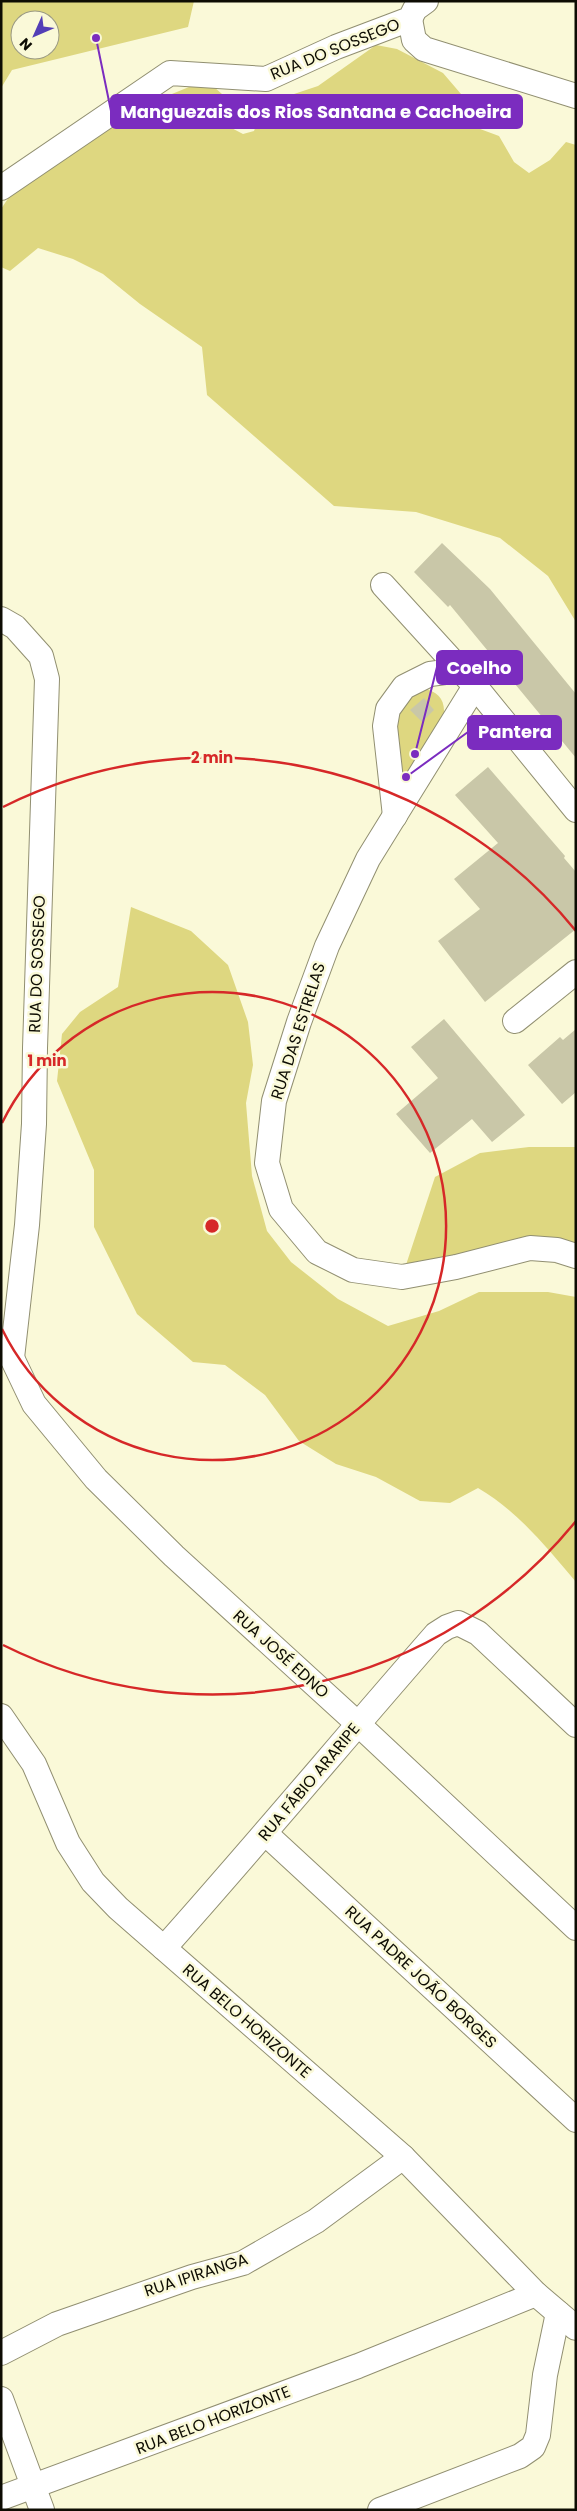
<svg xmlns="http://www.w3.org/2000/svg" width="577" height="2511" font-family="Poppins,sans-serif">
  <rect width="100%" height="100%" fill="#faf9d8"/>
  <!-- green -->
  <g fill="#ded780" fill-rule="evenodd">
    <path d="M1 1H194L188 27 12 70 1 88ZM20 20H50V50H20Z"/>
    <path d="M376 45 397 49 443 73 461 94 451 114 472 126 499 136 514 162 529 173 550 160 566 142 576 145V622L548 576 500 538 416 512 334 506 207 395 202 347 140 304 103 274 73 259 38 248 10 271 1 267V209L13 191 94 126 206 80 222 94 220 122 243 134 254 131 264 104 318 86Z"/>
    <path d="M423 688C437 692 445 698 444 714L402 783C398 760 386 714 409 696 413 693 418 691 423 688Z"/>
    <path d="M131 907 191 931 228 965 248 1022 253 1065 246 1103 252 1176 267 1231 291 1262 338 1299 388 1326 439 1311 479 1292H548L576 1297V1582C547 1548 518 1511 478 1488L450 1503 420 1501 376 1477 336 1464 299 1441 265 1395 225 1365 193 1362 137 1314 94 1227V1170L57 1081 62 1034 80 1012 118 987Z"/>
    <path d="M529 1147H576V1256L557 1250 402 1277 435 1177 480 1153Z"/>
  </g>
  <!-- building -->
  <g fill="#c9c7a8">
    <path d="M442 543 490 589 576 694V758L450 605 448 607 414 572Z"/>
    <path d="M424 698 434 710 422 722 410 710Z"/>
    <path d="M488 767 565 856 564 858 576 872V929L485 1002 438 941 480 909 454 879 498 843 455 795Z"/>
    <path d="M444 1019 525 1115 492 1142 472 1119 430 1153 396 1114 438 1078 411 1047Z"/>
    <path d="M576 1029V1092L562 1104 528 1065 560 1037 563 1040Z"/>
  </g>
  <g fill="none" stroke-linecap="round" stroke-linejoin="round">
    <defs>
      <g id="minor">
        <path d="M410 19 414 40 424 49 576 96"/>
        <path d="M1 188 170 73 266 79 336 47 410 19 415 9 426 1"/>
        <path d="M383 585 475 686 576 810"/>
        <path d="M1 619 15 627 41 656 47 679 35 1048 34 1124 27 1225 12 1358"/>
        <path d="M475 686 368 859 327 946 299 1022 274 1101 267 1163 281 1209 317 1252 353 1270 402 1277 456 1267 530 1248 557 1250 576 1256"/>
        <path d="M395 816 385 726 388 709 404 687 430 674 460 670"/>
        <path d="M515 1021 576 972"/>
        <path d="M12 1358 34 1404 96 1479 174 1556 357 1723 576 1928"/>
        <path d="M1 1716 34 1764 68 1843 93 1882 118 1908 403 2157 536 2294 576 2328"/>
        <path d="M266 1834 576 2120"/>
        <path d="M164 1948C256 1845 345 1738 436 1634L447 1627 458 1623 478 1633 576 1725"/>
        <path d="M1 2353 57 2324 192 2277 243 2263 316 2221 403 2157"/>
        <path d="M1 2399 42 2510"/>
        <path d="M1 2498 358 2366 536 2294"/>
        <path d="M380 2510 520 2456 533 2447 538 2435 545 2375 558 2313"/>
      </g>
    </defs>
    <!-- minor casing -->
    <use href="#minor" stroke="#918f71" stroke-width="26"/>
    <!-- minor -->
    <use href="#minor" stroke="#fff" stroke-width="24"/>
  </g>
  <!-- distance rings -->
  <g fill="none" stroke="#d62828" stroke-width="2.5">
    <path d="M2 1123A234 234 0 1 1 2 1329"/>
    <path d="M576 1521A468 468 0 0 1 3 1645M3 807A468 468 0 0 1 576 931"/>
  </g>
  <g text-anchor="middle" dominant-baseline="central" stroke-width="5" stroke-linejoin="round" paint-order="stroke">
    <!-- street labels -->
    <g font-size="16" fill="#0d0c03" stroke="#faf9d8">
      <text transform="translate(335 49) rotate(-22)">RUA DO SOSSEGO</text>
      <text transform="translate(37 964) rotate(-88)">RUA DO SOSSEGO</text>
      <text transform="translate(298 1031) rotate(-72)">RUA DAS ESTRELAS</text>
      <text transform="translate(281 1654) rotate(42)">RUA JOSÉ EDNO</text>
      <text transform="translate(309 1782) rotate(-50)">RUA FÁBIO ARARIPE</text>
      <text transform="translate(421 1977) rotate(43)">RUA PADRE JOÃO BORGES</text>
      <text transform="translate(247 2021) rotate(41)">RUA BELO HORIZONTE</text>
      <text transform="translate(196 2275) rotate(-18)">RUA IPIRANGA</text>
      <text transform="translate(213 2420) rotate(-21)">RUA BELO HORIZONTE</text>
    </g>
  </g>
  <circle cx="212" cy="1226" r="8" fill="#d62828" stroke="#faf9d8" stroke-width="2.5"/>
  <g font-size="15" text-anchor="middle" font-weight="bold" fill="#d62828" stroke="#faf9d8" stroke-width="5" stroke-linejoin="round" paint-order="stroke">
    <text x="212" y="763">2 min</text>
    <text x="47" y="1066">1 min</text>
  </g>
  <!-- callouts -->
  <path fill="none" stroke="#7b2cbf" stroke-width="2" d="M96 38L111 111M415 754L437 667M406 777L468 732"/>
  <g fill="#7b2cbf" stroke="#faf9d8" stroke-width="2">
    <circle cx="96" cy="38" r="5"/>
    <circle cx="415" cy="754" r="5"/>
    <circle cx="406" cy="777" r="5"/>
  </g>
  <g fill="#7b2cbf" stroke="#7b2cbf" stroke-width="2">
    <rect x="111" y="95" width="411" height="33" rx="5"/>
    <rect x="437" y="651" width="85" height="33" rx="5"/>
    <rect x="468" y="716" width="93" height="33" rx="5"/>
  </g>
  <g font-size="18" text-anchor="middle" font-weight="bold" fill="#fff">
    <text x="316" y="118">Manguezais dos Rios Santana e Cachoeira</text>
    <text x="479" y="674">Coelho</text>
    <text x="515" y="738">Pantera</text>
  </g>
  <!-- border -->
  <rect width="577" height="2511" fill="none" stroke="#0d0c03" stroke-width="5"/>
  <!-- north arrow -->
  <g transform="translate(35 35) rotate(225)"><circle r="24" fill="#faf9d8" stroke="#9b9a83"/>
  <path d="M0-4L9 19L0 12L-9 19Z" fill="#533eb6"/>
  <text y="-8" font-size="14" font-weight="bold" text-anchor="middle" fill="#0d0c03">N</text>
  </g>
</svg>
